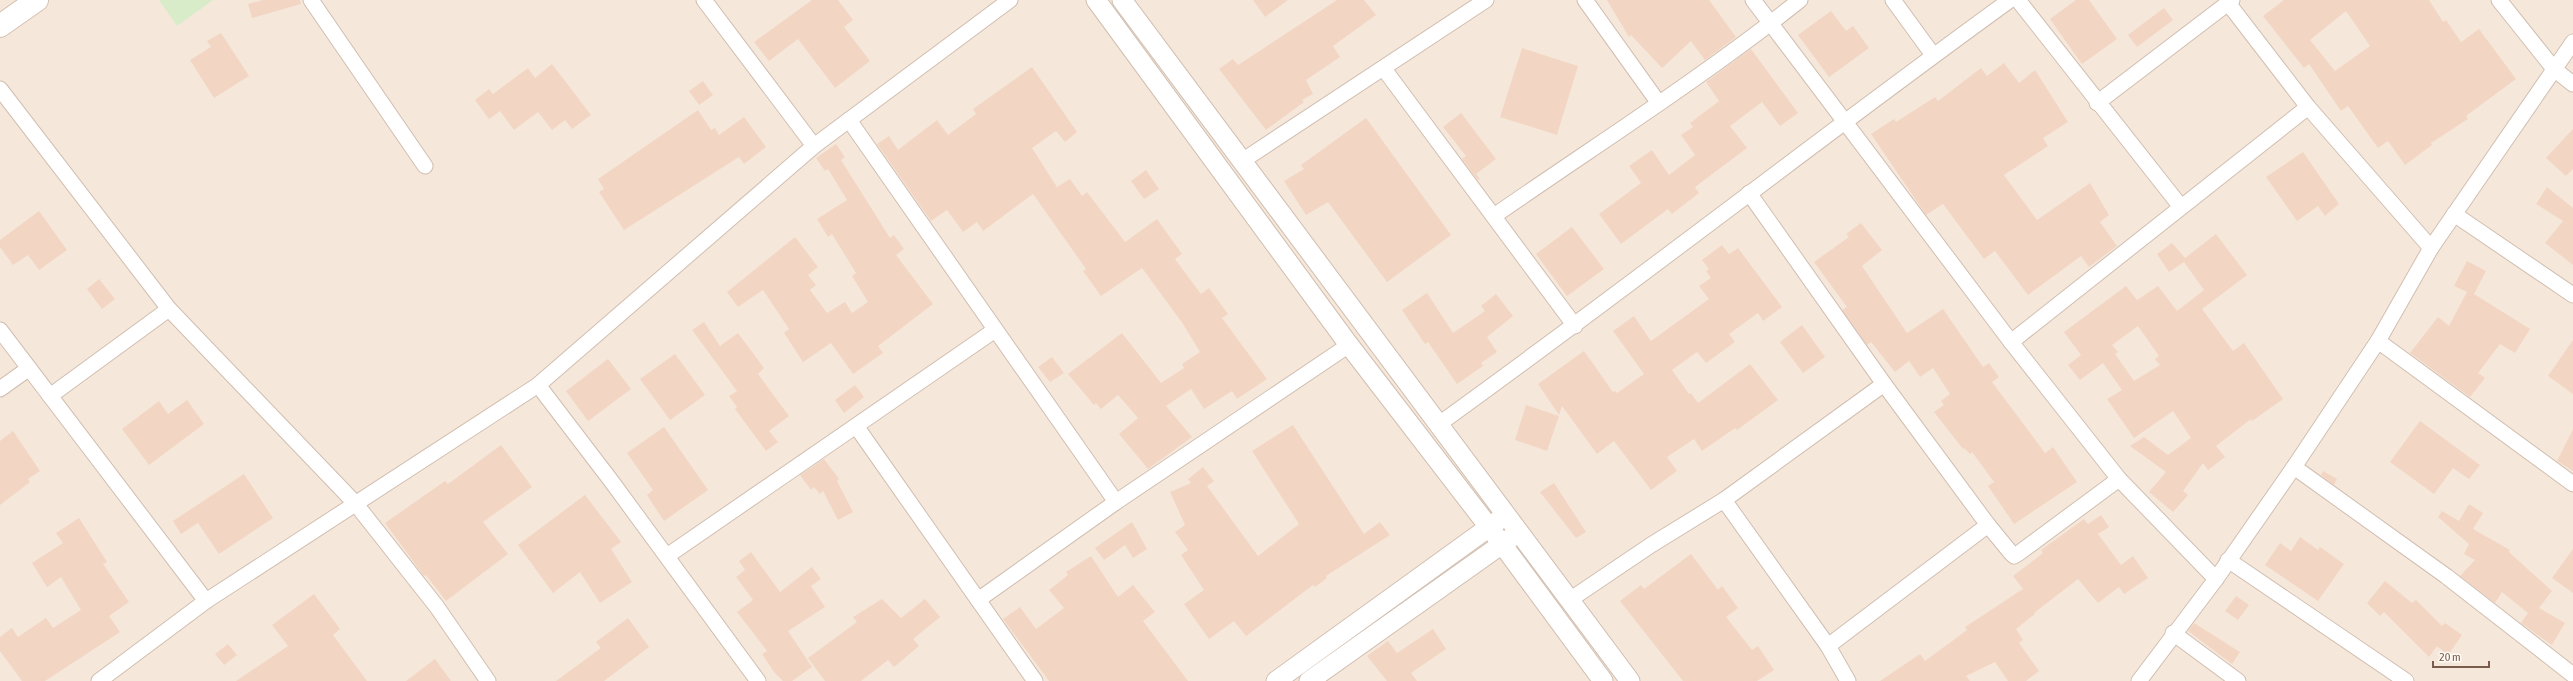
<svg xmlns="http://www.w3.org/2000/svg" width="2573" height="681" font-family="'Asap Condensed',sans-serif">
  <rect width="100%" height="100%" fill="#fdf6ec"/>
  <!-- residential -->
  <rect fill="#f5e8da" x="0" y="0" width="2573" height="681"/>
  <!-- green -->
  <path fill="#d8ecc9" d="M159 0H213L177 26Z"/>
  <!-- building -->
  <g fill="#f3d5c3" fill-rule="evenodd">
    <path d="M263 0H300L301 4 252 18 248 4Z"/>
    <path d="M812 0H838L853 20 844 27 870 61 835 88 798 39 769 61 754 42Z"/>
    <path d="M1253 0H1288L1265 17Z"/>
    <path d="M1337 0H1364L1376 15 1333 46 1340 57 1306 80 1313 94 1302 100 1304 102 1266 130 1219 69 1233 59 1238 65Z"/>
    <path d="M1607 0H1709L1736 37 1705 60 1691 41 1662 68 1631 35 1629 37Z"/>
    <path d="M2076 0H2089L2117 39 2082 64 2050 19Z"/>
    <path d="M2284 0H2429L2443 22 2446 20 2461 42 2479 29 2516 79 2466 116 2468 119 2431 143 2432 145 2405 165 2388 141 2378 148 2348 106 2341 111 2309 64 2304 68 2263 16ZM2346 11 2370 46 2335 71 2310 40Z"/>
    <path d="M2164 8 2173 20 2137 47 2128 35Z"/>
    <path d="M1831 11 1846 31 1853 26 1869 48 1829 77 1798 35Z"/>
    <path d="M221 33 249 76 214 98 190 60 211 47 207 41Z"/>
    <path d="M1522 48 1578 66 1557 135 1500 117Z"/>
    <path d="M1751 49 1798 113 1780 126 1762 102 1730 126 1747 148 1695 187 1699 193 1672 214 1668 209 1621 244 1599 214 1641 183 1629 166 1652 150 1669 175 1695 155 1681 135 1693 127 1690 123 1719 101 1706 82Z"/>
    <path d="M2004 63 2019 83 2035 70 2068 122 2043 138 2048 146 2004 175 2037 220 2090 183 2109 215 2100 222 2117 246 2089 267 2081 256 2028 295 1995 251 1984 259 1943 204 1926 215 1871 134 1894 119 1896 122 1935 97 1938 101 1981 68 1987 76Z"/>
    <path d="M552 64 591 115 572 129 565 120 552 130 538 112 514 130 500 111 489 119 475 100 489 89 493 94 528 68 535 78Z"/>
    <path d="M1032 67 1077 132 1065 142 1056 131 1032 148 1057 187 1070 179 1082 196 1087 192 1125 242 1157 219 1182 254 1175 259 1201 294 1209 288 1228 314 1222 318 1267 379 1237 399 1232 391 1204 409 1191 389 1166 406 1192 437 1148 469 1119 434 1138 418 1118 395 1101 409 1096 403 1094 405 1068 374 1122 333 1161 383 1184 368 1182 364 1200 352 1183 324 1142 268 1101 296 1083 271 1086 269 1033 194 983 231 977 222 963 232 947 210 931 221 877 144 889 136 898 150 937 120 948 135 976 114 973 109Z"/>
    <path d="M703 81 713 95 699 105 689 91Z"/>
    <path d="M698 110 711 130 715 128 719 135 744 117 766 147 744 164 739 157 624 230 599 192 604 189 598 179Z"/>
    <path d="M1461 113 1496 159 1476 174 1480 179 1478 180 1462 159 1466 156 1443 127Z"/>
    <path d="M1366 118 1451 235 1387 282 1328 202 1306 215 1284 181 1304 169 1301 165Z"/>
    <path d="M2573 129V169L2566 176 2546 158Z"/>
    <path d="M836 144 845 157 841 160 890 238 894 235 904 249 896 255 933 304 878 346 883 353 853 374 831 343 803 362 784 333 789 329 763 290 738 307 727 292 795 237 818 267 808 275 816 285 810 290 827 313 845 302 852 313 868 302 852 276 856 273 832 234 828 237 817 219 847 200 828 169 825 171 816 158Z"/>
    <path d="M2303 152 2339 204 2325 216 2318 206 2297 221 2266 177Z"/>
    <path d="M1146 170 1159 189 1144 199 1131 181Z"/>
    <path d="M2547 187 2573 208V265L2545 243 2563 221 2536 204Z"/>
    <path d="M39 211 67 250 39 270 28 255 13 265 0 247V240Z"/>
    <path d="M1861 223 1882 250 1862 266 1907 333 1943 309 1983 367 1989 363 1999 377 1992 382 2045 453 2053 447 2077 482 2014 524 1988 486 1994 482 1972 452 1970 454 1964 448 1963 449 1934 412 1944 405 1941 401 1950 394 1933 368 1920 377 1909 361 1895 372 1871 342 1867 345 1842 310 1847 307 1814 262 1849 237 1846 234Z"/>
    <path d="M1572 227 1604 269 1567 296 1536 254Z"/>
    <path d="M2216 234 2247 275 2202 309 2233 351 2244 343 2283 399 2252 421 2251 419 2216 446 2225 457 2208 470 2203 463 2183 491 2188 495 2173 512 2149 492 2166 472 2130 446 2144 437 2168 455 2191 438 2173 411 2134 438 2107 399 2122 390 2103 363 2080 380 2068 365 2081 355 2064 332 2126 286 2137 300 2158 286 2177 311 2204 290 2184 262 2169 272 2157 254 2172 243 2185 258ZM2138 326 2159 356 2155 359 2160 365 2134 381 2115 354 2118 352 2112 345Z"/>
    <path d="M1722 245 1729 254 1738 248 1782 307 1763 321 1758 313 1729 334 1735 342 1706 363 1697 352 1672 370 1689 394 1691 393 1698 403 1750 364 1778 400 1737 430 1735 428 1702 451 1694 439 1667 457 1677 471 1651 490 1614 441 1597 454 1562 406 1559 415 1538 384 1584 351 1613 392 1615 391 1617 393 1644 374 1613 331 1634 316 1651 341 1709 299 1699 286 1711 278 1706 271 1709 269 1702 260Z"/>
    <path d="M2467 261 2486 271 2474 294 2530 329 2515 353 2500 344 2478 373 2485 378 2470 397 2410 353 2438 317 2449 326 2467 292 2454 286Z"/>
    <path d="M99 279 115 299 102 309 87 289Z"/>
    <path d="M1427 293 1453 333 1485 311 1481 306 1496 294 1513 316 1487 337 1497 352 1481 363 1483 366 1457 384 1428 342 1425 344 1402 310Z"/>
    <path d="M704 322 720 346 738 333 764 368 758 374 789 416 769 431 778 442 766 451 735 409 737 407 729 396 737 391 692 330Z"/>
    <path d="M1802 325 1825 357 1803 373 1780 342Z"/>
    <path d="M2573 340V394L2548 376Z"/>
    <path d="M675 354 705 395 670 420 640 379Z"/>
    <path d="M1052 357 1064 373 1050 382 1038 367Z"/>
    <path d="M608 359 631 389 588 421 566 391Z"/>
    <path d="M855 385 864 397 844 413 835 400Z"/>
    <path d="M187 400 204 424 149 465 122 429 159 401 168 414Z"/>
    <path d="M1526 405 1559 416 1547 451 1515 440Z"/>
    <path d="M2420 421 2480 465 2469 479 2453 468 2434 494 2390 462Z"/>
    <path d="M1293 425 1364 534 1380 522 1390 535 1326 576 1327 578 1315 587 1313 585 1246 636 1234 621 1209 639 1184 604 1204 590 1181 555 1188 550 1175 532 1185 525 1170 492 1191 483 1188 479 1203 467 1214 481 1207 486 1258 556 1299 524 1252 451Z"/>
    <path d="M664 427 708 490 664 521 647 495 653 490 627 453Z"/>
    <path d="M2573 429V471L2557 461Z"/>
    <path d="M13 431 40 471 28 479 30 482 0 505V441Z"/>
    <path d="M501 445 532 487 483 522 508 554 446 601 426 575 424 576 385 523 445 481 448 484Z"/>
    <path d="M824 459 839 479 837 481 853 512 838 520 823 491 820 494 814 487 811 490 800 475Z"/>
    <path d="M2323 471 2337 479 2334 485 2321 475Z"/>
    <path d="M244 474 273 518 219 554 198 523 181 534 173 521Z"/>
    <path d="M1554 483 1586 532 1576 538 1540 492Z"/>
    <path d="M585 495 621 542 611 549 632 582 600 603 580 572 553 593 518 545Z"/>
    <path d="M2469 504 2483 513 2473 529 2510 550 2509 552 2552 591 2539 608 2565 623 2552 645 2521 623 2528 613 2502 592 2495 603 2460 576 2475 560 2464 554 2469 544 2438 517 2442 511 2459 521Z"/>
    <path d="M2101 515 2109 527 2098 534 2121 565 2133 556 2148 578 2124 594 2119 587 2098 603 2078 579 2034 613 2035 614 2016 629 2023 640 2019 643 2039 671 2026 681H2008L1995 662 1966 676 1970 681H1880L1920 654 1925 661 1967 630 1965 627 2023 589 2013 576 2043 553 2041 550 2084 519 2088 524Z"/>
    <path d="M79 518 107 562 103 564 129 602 109 616 120 632 45 681H22L0 651V637L12 628 18 637 46 618 53 628 81 610 61 577 47 587 32 563 63 543 56 533Z"/>
    <path d="M1132 522 1147 549 1133 558 1125 545 1104 560 1095 548Z"/>
    <path d="M2300 537 2318 550 2320 547 2344 564 2318 601 2265 565 2280 543 2291 551Z"/>
    <path d="M2573 549V593L2552 578Z"/>
    <path d="M751 552 780 592 812 567 821 579 811 586 825 607 788 631 812 667 792 681H783L774 672 762 654 767 651 737 612 753 600 736 577 745 570 739 561Z"/>
    <path d="M1691 554 1718 590 1722 586 1738 608 1726 617 1752 650 1758 646 1774 670 1757 681H1683L1620 601 1641 585 1644 589Z"/>
    <path d="M1091 556 1118 597 1133 585 1155 612 1143 621 1188 681H1049L1003 619 1020 607 1036 629 1064 608 1049 590 1068 575 1066 572Z"/>
    <path d="M2385 581 2412 603 2416 600 2442 626 2445 623 2462 635 2448 655 2437 646 2429 657 2384 612 2380 616 2367 603Z"/>
    <path d="M314 594 340 629 333 635 367 681H236L288 646 272 625Z"/>
    <path d="M2236 596 2249 605 2238 620 2225 611Z"/>
    <path d="M882 599 901 618 925 599 940 617 913 639 919 646 894 667 888 660 861 681H825L808 658 857 622 853 617Z"/>
    <path d="M628 618 649 647 604 681H556L601 648 596 642Z"/>
    <path d="M2194 623 2240 652 2232 664 2188 631Z"/>
    <path d="M1433 629 1446 649 1411 673 1417 681H1387L1367 656 1388 641 1397 653Z"/>
    <path d="M228 644 237 655 224 665 215 654Z"/>
    <path d="M435 659 451 681H406Z"/>
  </g>
  <g fill="none" stroke-linecap="round" stroke-linejoin="round">
    <defs>
      <g id="minor">
        <path d="M311 0 425 166"/>
        <path d="M704 0 814 146"/>
        <path d="M1585 0 1658 102"/>
        <path d="M1753 0 2011 342 2119 479 2216 579"/>
        <path d="M1893 0 1933 55"/>
        <path d="M2018 0 2181 207"/>
        <path d="M2499 0 2554 69 2573 84"/>
        <path d="M2228 3 2308 107 2431 248"/>
        <path d="M1384 69 1575 326"/>
        <path d="M0 89 169 309 355 503 437 607 488 681"/>
        <path d="M2097 103 2232 0"/>
        <path d="M849 120 1116 502"/>
        <path d="M1242 161 1486 0"/>
        <path d="M1749 193 1884 384 1988 525 2011 553 2014 556 2019 553 2119 479"/>
        <path d="M2454 214 2573 295"/>
        <path d="M1494 216C1596 145 1702 78 1800 0"/>
        <path d="M0 330 206 601"/>
        <path d="M2378 341 2573 484"/>
        <path d="M2011 342 2308 107"/>
        <path d="M538 385 612 482 758 681"/>
        <path d="M0 389 28 369"/>
        <path d="M50 396 169 309"/>
        <path d="M1439 424C1632 285 1818 139 2010 0"/>
        <path d="M856 426 1035 681"/>
        <path d="M2294 467 2446 576 2573 675"/>
        <path d="M1724 500 1828 646 1848 681"/>
        <path d="M667 556 995 330"/>
        <path d="M2228 560 2406 681"/>
        <path d="M1571 599 1651 545 1724 500 1884 384"/>
        <path d="M978 600 1116 502 1349 345"/>
        <path d="M2173 633 2238 681"/>
        <path d="M1828 646 1988 525"/>
        <path d="M99 681 206 601 538 385 814 146 1010 0"/>
        <path d="M2139 681 2216 579 2294 467 2378 341 2431 248 2573 42"/>
      </g>
      <g id="tertiary">
        <path d="M1096 0 1349 345 1502 544 1603 681"/>
        <path d="M1122 0 1630 681"/>
        <path d="M1276 681 1499 520"/>
        <path d="M1309 681 1512 537"/>
      </g>
      <path id="secondary" d="M0 26 37 0"/>
    </defs>
    <!-- minor casing -->
    <use href="#minor" stroke="#d1beb0" stroke-width="17"/>
    <!-- tertiary casing -->
    <use href="#tertiary" stroke="#d1beb0" stroke-width="21"/>
    <!-- secondary casing -->
    <use href="#secondary" stroke="#d6c0b0" stroke-width="24"/>
    <!-- minor -->
    <use href="#minor" stroke="#fff" stroke-width="15"/>
    <!-- tertiary -->
    <use href="#tertiary" stroke="#fff" stroke-width="19"/>
    <!-- secondary -->
    <use href="#secondary" stroke="#fff" stroke-width="22"/>
  </g>
  <!-- scale -->
  <path d="M2433 661v6h56v-6" fill="none" stroke="#7a5c4d" stroke-width="2"/>
  <text x="2439" y="661" font-size="12" fill="#7a5c4d" stroke="#fffaf3" stroke-width="3" paint-order="stroke">20 m</text>
</svg>
